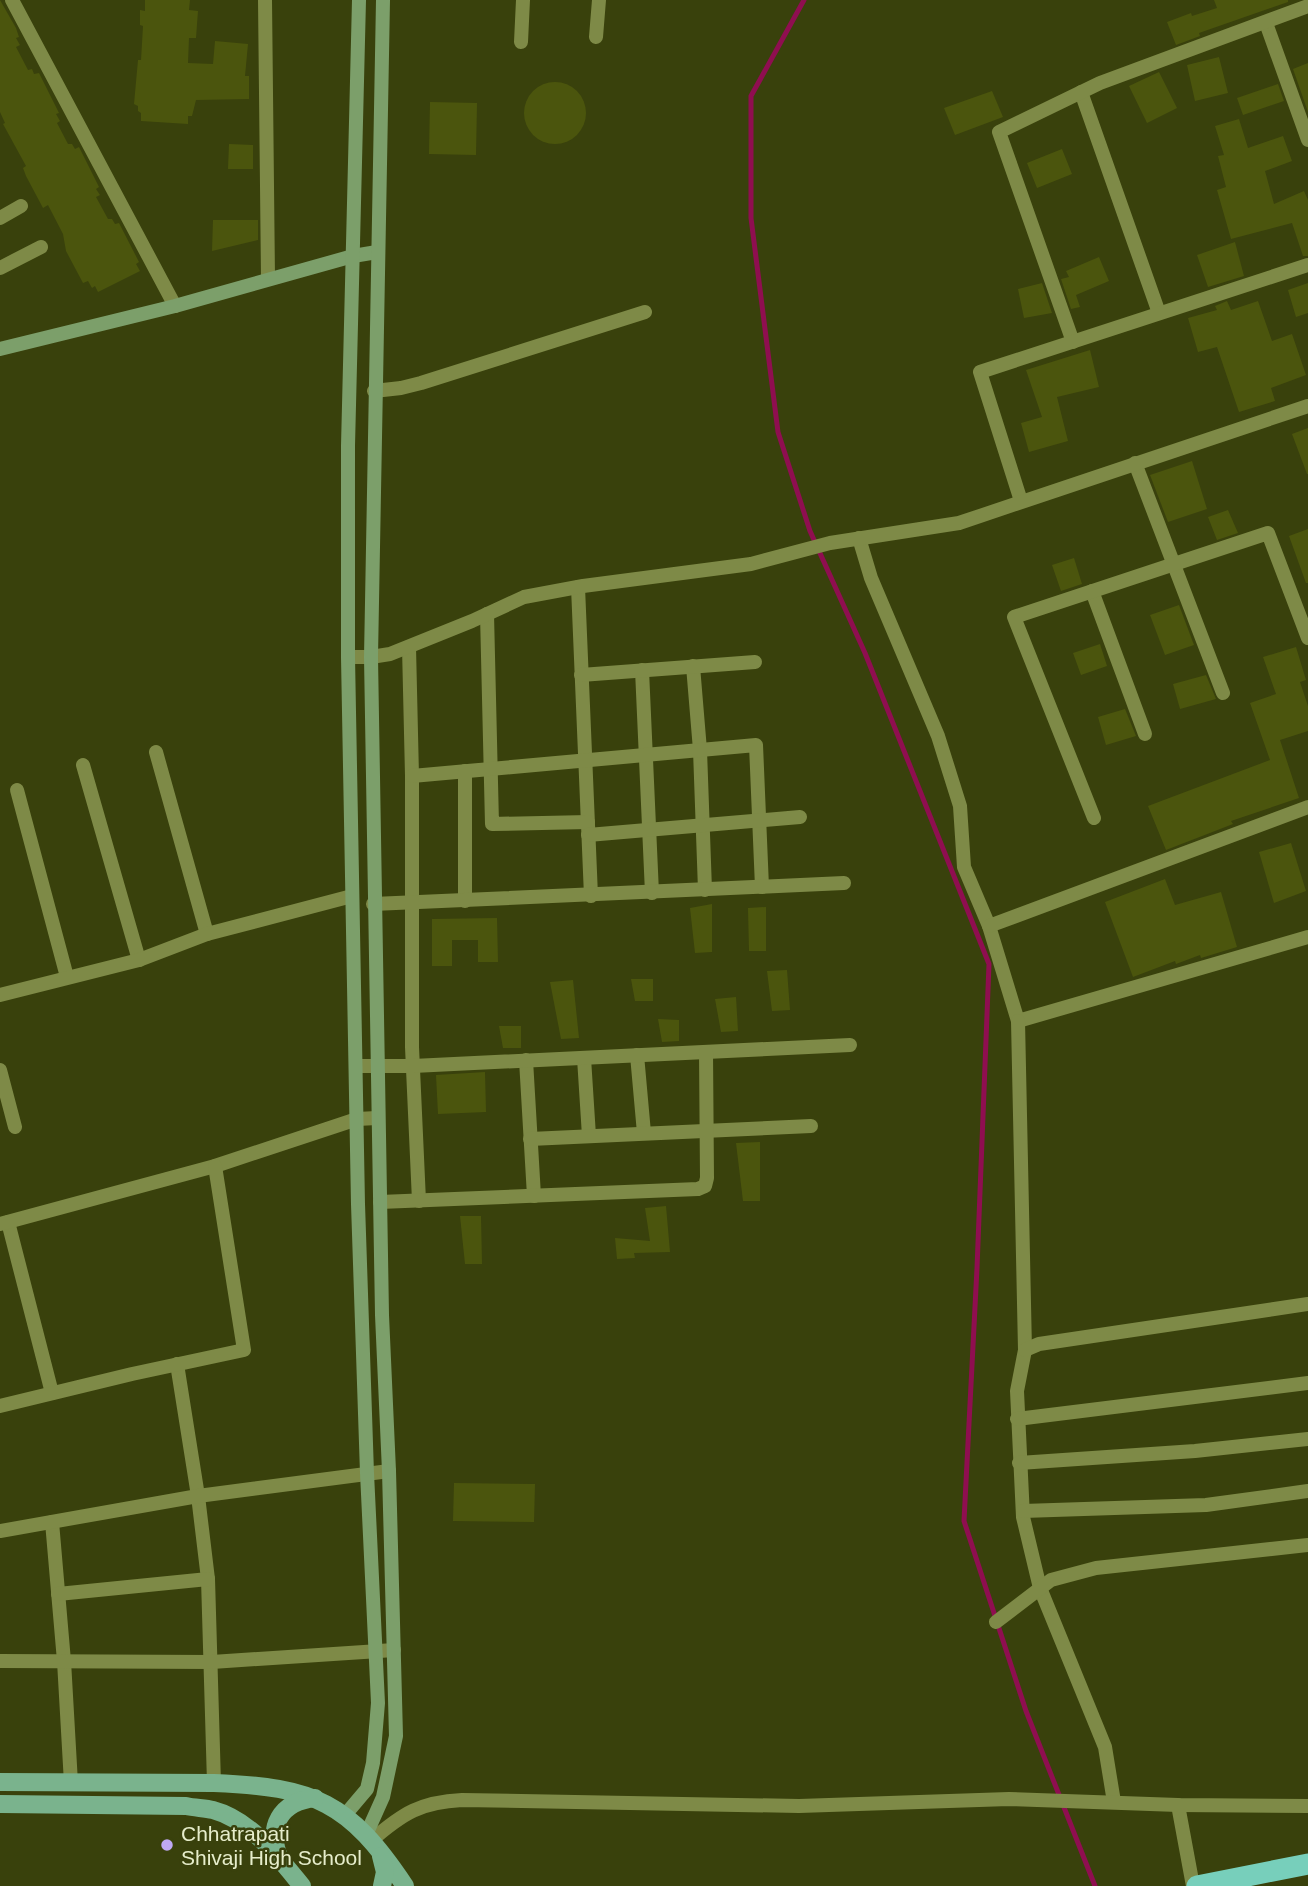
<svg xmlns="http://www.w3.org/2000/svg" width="1308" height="1886" font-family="Helvetica,sans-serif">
  <rect width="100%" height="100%" fill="#39410c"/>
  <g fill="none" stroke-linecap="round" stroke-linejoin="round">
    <!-- stream -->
    <path stroke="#8f0e50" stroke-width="5" d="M804 0 751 96V218L778 432 810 531 865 653 989 964 977 1268 964 1521 1026 1711 1095 1886"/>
  </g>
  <!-- building -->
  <g fill="#4b550d">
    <path d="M0 0 16 28 19 37 16 38 20 45 16 47 28 70 32 69 34 74 39 73 59 113 56 114 60 121 57 123 68 144H72L75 149 79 147 99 187 96 189 100 195 96 197 108 219H112L115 224 119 223 139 262 136 264 140 271 98 292 95 286 92 288 88 281 83 283 66 251 63 234 48 205 43 208 26 176 23 168 26 166 3 124 5 123 0 112Z"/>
    <path d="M145 0H190L189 10 198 11 196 38H189L188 63 213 64 215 41 248 44 245 76H249V99L196 100 192 116H188V124L141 121V113L138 111V106L134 104 138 60H141L143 26 140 25V10L145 11Z"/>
    <path d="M1214 0H1288V2L1199 33 1200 36 1176 45 1167 22 1191 13 1192 16 1217 8Z"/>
    <path d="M1219 57 1228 93 1195 101 1187 65Z"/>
    <path d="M1308 63V112L1293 69Z"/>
    <path d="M1159 72 1177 108 1147 123 1129 86Z"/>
    <circle cx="555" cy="113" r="31"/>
    <path d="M1278 84 1284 101 1243 115 1237 98Z"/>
    <path d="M992 91 1003 117 955 135 944 108Z"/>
    <path d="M430 102 477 103 476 155 429 154Z"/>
    <path d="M1239 119 1248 148 1283 136 1292 161 1265 171 1274 204 1304 191 1308 200V256H1303L1292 223 1231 239 1217 190 1226 187 1218 156 1224 155 1215 126Z"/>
    <path d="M229 144 253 145V169H228Z"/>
    <path d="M1062 149 1072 174 1037 188 1027 163Z"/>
    <path d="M213 220H258V240L212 251Z"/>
    <path d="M1235 242 1244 276 1208 287 1197 255Z"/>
    <path d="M1099 257 1109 281 1076 295 1080 307 1071 309 1061 279 1069 277 1066 271Z"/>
    <path d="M1042 283 1052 313 1024 318 1018 289Z"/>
    <path d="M1308 283V313L1296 317 1288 290Z"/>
    <path d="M1227 301 1231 310 1258 301 1272 341 1292 334 1306 375 1271 388 1275 401 1239 412 1217 347 1198 352 1188 318 1217 310 1215 306Z"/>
    <path d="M1090 350 1099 387 1057 397 1068 441 1029 452 1021 423 1042 417 1026 370Z"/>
    <path d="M1308 428V474H1307L1292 434Z"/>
    <path d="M1192 461 1207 509 1168 522 1150 475Z"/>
    <path d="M1228 510 1238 533 1217 540 1208 517Z"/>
    <path d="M1308 529V583H1306L1289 536Z"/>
    <path d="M1074 558 1082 584 1061 591 1052 565Z"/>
    <path d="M1179 605 1194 645 1165 655 1150 615Z"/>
    <path d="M1100 644 1107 666 1081 675 1073 653Z"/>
    <path d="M1296 647 1306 680 1300 682 1308 706V731L1280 740 1299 798 1231 821 1233 824 1166 850 1148 806 1270 760 1250 703 1276 694 1263 657Z"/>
    <path d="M1206 675 1216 699 1180 709 1173 684Z"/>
    <path d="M1125 709 1136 736 1106 745 1098 717Z"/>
    <path d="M1291 843 1306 891 1274 903 1259 852Z"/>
    <path d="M1165 879 1175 905 1221 892 1237 947 1201 958 1200 955 1176 964 1175 961 1133 977 1105 902Z"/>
    <path d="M712 904V952L695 953 690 908Z"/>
    <path d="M766 907V951H749L748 908Z"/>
    <path d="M497 918 498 962H478V940H452V966H432V919Z"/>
    <path d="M787 970 790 1010 772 1011 767 971Z"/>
    <path d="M631 979H653V1001H635Z"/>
    <path d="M573 980 579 1038 561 1039 550 982Z"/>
    <path d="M736 997 738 1031 721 1032 715 999Z"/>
    <path d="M658 1019 679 1020V1041L662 1042Z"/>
    <path d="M499 1026H521V1048H503Z"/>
    <path d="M485 1072 486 1112 438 1114 436 1075Z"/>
    <path d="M760 1142V1201H743L736 1143Z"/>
    <path d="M666 1206 670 1252 634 1253 635 1258 617 1259 615 1238 650 1241 645 1208Z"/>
    <path d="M460 1216H481L482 1264H465Z"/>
    <path d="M454 1483 535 1484 534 1522 453 1521Z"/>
  </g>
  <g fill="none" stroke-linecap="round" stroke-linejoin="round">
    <!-- street -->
    <g stroke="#7e8a47" stroke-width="14">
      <path d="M12 0 175 306"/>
      <path d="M265 0 268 278"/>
      <path d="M1266 23 1308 140"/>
      <path d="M596 37 599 0"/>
      <path d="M521 42 523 0"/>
      <path d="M1081 92 1159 313"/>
      <path d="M0 218 21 206"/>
      <path d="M0 268 41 247"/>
      <path d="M1073 342 999 132 1100 83 1308 6"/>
      <path d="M374 391 401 388 421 383 645 312"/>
      <path d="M1135 463 1223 693"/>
      <path d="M1021 501 980 372 1308 265"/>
      <path d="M859 538 871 578 938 736 960 806 964 867 989 926 1018 1021 1308 937"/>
      <path d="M578 587 591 896"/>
      <path d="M1092 591 1145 734"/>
      <path d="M487 614 492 824 588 822"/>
      <path d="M409 647 412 776V1047L419 1201"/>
      <path d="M348 657H371L390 654 472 621 524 597 583 586 751 564 830 543 959 523 1308 406"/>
      <path d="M693 666 700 750 705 890"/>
      <path d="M642 670 652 893"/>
      <path d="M581 675 755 662"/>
      <path d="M156 752 207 934"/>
      <path d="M83 765 139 960"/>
      <path d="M412 776 756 745 762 887"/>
      <path d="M17 790 67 977"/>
      <path d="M1094 818 1014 617 1268 533 1308 638"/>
      <path d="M588 835 800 817"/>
      <path d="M465 901V771"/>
      <path d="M373 904 844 883"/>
      <path d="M989 926 1308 807"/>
      <path d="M0 995 139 960 207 934 352 896"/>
      <path d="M1018 1021 1025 1350 1017 1391 1023 1517 1040 1588 1105 1747 1114 1802"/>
      <path d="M637 1055 644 1133"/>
      <path d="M584 1058 589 1136"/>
      <path d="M526 1060 534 1196"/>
      <path d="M356 1066H413L850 1045"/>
      <path d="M0 1070 15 1127"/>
      <path d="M530 1139 811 1126"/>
      <path d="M380 1202 698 1189 705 1186 707 1178 706 1052"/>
      <path d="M8 1222 52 1393"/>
      <path d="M0 1224 215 1166 357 1119 377 1118"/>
      <path d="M1025 1350 1039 1344 1308 1304"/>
      <path d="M177 1364 198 1496 208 1579 214 1783"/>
      <path d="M0 1406 132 1374 244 1350 215 1166"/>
      <path d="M1017 1419 1308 1383"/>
      <path d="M1019 1463 1195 1451 1308 1439"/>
      <path d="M1023 1511 1206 1505 1308 1491"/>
      <path d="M52 1522 64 1661 71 1783"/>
      <path d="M0 1531 198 1496 389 1471"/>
      <path d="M58 1594 208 1579"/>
      <path d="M996 1622 1051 1580 1096 1568 1308 1545"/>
      <path d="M0 1661 212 1662 394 1650"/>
      <path d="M1178 1805 1193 1886"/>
      <path d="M372 1840C403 1813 421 1802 462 1800L799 1806 1009 1799 1178 1805 1308 1806"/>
    </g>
    <!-- secondary -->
    <g stroke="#7c9f6a" stroke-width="14">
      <path d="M0 349 175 306 353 256 377 252"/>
      <path d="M345 1815 367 1789 373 1763 378 1703 367 1473 358 1204 348 657V446L359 0"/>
      <path d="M366 1835 383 1797 396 1736 389 1471 382 1315 371 657 383 0"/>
    </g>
    <!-- primary -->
    <g stroke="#7ab38d" stroke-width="18">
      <path d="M0 1782 214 1783C315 1787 349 1802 405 1886"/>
      <path d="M0 1804 186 1806C195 1808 205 1808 213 1810 251 1820 279 1858 302 1886"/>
      <path d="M381 1856 385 1872 382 1886"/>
      <path d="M280 1859C266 1827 280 1802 315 1798"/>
    </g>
    <!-- highway -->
    <path stroke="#77cfbb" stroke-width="21" d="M1197 1886 1308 1864"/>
  </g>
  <!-- markers -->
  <circle fill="#bfa9f4" stroke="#39410c" stroke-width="2.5" cx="167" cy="1845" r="7"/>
  <g text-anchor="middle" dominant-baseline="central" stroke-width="5" stroke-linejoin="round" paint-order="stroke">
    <!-- poi labels -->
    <g font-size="21" fill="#e6edcb" stroke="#39410c" text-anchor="start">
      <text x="181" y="1833">Chhatrapati<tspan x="181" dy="24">Shivaji High School</tspan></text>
    </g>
  </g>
</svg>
